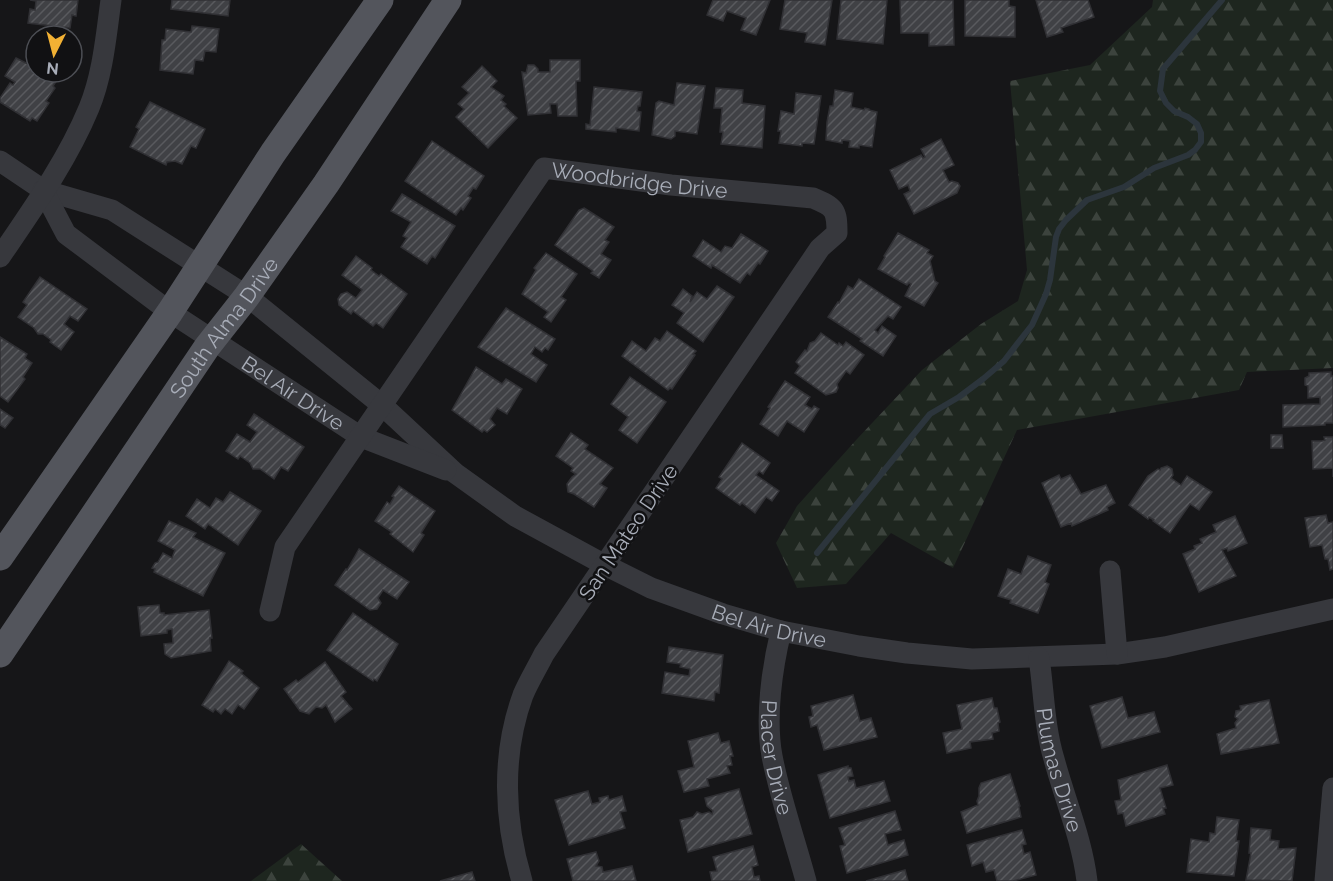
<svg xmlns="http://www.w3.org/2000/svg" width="1333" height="881" font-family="Raleway,sans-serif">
  <defs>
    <pattern id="forest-firs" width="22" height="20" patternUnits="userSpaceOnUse" patternTransform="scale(1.5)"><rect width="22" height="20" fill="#1e261f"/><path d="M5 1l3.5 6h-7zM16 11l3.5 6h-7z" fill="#3c433d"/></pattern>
    <pattern id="building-hatch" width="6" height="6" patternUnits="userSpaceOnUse" patternTransform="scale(1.5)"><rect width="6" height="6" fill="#404145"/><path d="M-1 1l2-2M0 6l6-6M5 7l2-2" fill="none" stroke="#595a5e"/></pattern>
  </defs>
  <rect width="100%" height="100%" fill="#161618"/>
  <!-- forest -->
  <g fill="url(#forest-firs)">
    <path d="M1153 0H1333V368L1247 372 1239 390 1017 430 953 568 891 533 846 584 797 588 776 543 797 506 857 439 922 370 981 324 1018 301 1027 270 1010 81 1090 65 1152 7Z"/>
    <path d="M301 844 342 881H251Z"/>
  </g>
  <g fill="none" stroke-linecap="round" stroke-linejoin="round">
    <!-- stream -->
    <path stroke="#2c353c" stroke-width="6" d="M817 553 930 414 959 397 983 379 1004 361 1017 344 1032 325 1046 294 1050 280 1056 237 1059 229 1066 220 1087 200 1124 187 1154 168 1188 155 1195 150 1201 142V133L1197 124 1188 117 1174 111 1166 103 1160 91 1163 69 1222 0"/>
  </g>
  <!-- building -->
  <g fill="url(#building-hatch)" stroke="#303034" stroke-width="1.5">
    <path d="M30 0H78L76 16 72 15 70 28 28 23 30 9 35 10 36 1Z"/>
    <path d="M172 0H230L228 16 171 9Z"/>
    <path d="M713 0H770L756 35 741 30 746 18 727 11 723 21 707 15Z"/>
    <path d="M785 0H832L825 45 805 42 807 33 780 29Z"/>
    <path d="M841 0H887L883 44 837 39Z"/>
    <path d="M900 0H953L954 45 929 46V33H901Z"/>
    <path d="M965 0H1009V6L1015 7V37L965 36Z"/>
    <path d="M1036 0H1088L1094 17 1061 28 1063 32 1047 37Z"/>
    <path d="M192 26 219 29 216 52 205 51 203 61 195 60 193 74 160 70 162 40H165L166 29 191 32Z"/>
    <path d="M16 58 36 68V72H45L57 80 53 86 55 88 46 101 49 103 37 121 32 118 30 121 0 102V98L10 83 13 85 15 82 5 76Z"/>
    <path d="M550 60H580V81H576L577 116H558L557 104H550L551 113 528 115 522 72 526 73 528 65H534L538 69V72H550Z"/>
    <path d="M482 66 497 81 491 87 504 96 501 100 506 104 504 106 517 118 488 148 456 117 464 109 458 104 469 93 462 87Z"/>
    <path d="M677 83 705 86 697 134 675 131V136L671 139 652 135 656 103 659 101 674 105Z"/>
    <path d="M594 87 642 92 640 106H638L637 111 641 112 639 131 616 128V132L586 129V124L590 125Z"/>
    <path d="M716 88 743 90 742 103 765 106 762 148 721 144 723 132H720L722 108H714Z"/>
    <path d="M835 90 853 93 851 107 864 110 865 108 869 109V110L877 112 872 147 859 145V148L849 147 850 141 842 140V143L826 140 827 122 830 106H833Z"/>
    <path d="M796 93 821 96 814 144 802 143V146L779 143 781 131H778L781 111 794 114Z"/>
    <path d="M150 102 205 129 196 148 191 146 182 164 175 161 167 162 166 165 130 147 139 129 136 127Z"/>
    <path d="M941 139 954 165 943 170 949 182 952 181 958 183 960 186 957 193 914 214 904 194 910 191 908 185 899 189 890 170 921 155 923 158 925 157 921 149Z"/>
    <path d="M432 141 484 176 476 189 473 188 468 196 471 198 463 210 461 208 456 215 405 181Z"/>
    <path d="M402 194 455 226 435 258 432 256 427 264 401 247 407 238 403 236 411 222 391 211Z"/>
    <path d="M584 208 614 227 605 240 609 242 601 254 611 260 599 278 591 273 593 271 555 245 579 210Z"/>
    <path d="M898 233 929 250 927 253 933 256 930 261 935 281 938 283 924 306 905 296 911 284 909 283 907 285 878 269 885 257 884 256Z"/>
    <path d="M741 234 768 251 760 264 758 263 750 275 747 273 740 283 712 265 711 268 693 256 703 240 721 252 725 246 732 248Z"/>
    <path d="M546 253 577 274 561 297 566 300 551 322 544 317 548 312 522 294 536 270 534 268Z"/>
    <path d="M356 256 372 268 371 270 379 276 381 274 407 294 383 328 376 323 373 326 353 311 351 314 339 305 338 299 341 294 347 292 356 298 362 290 342 275Z"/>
    <path d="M40 277 87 309 78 321 70 316 64 324 74 332 61 350 50 342 51 340 43 334H38L34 328 18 317 27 305 23 302Z"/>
    <path d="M859 279 901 307 893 319 888 316 875 330 878 333 882 326 896 336 883 356 860 341 862 339 828 317 838 302 839 303 848 286 853 289Z"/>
    <path d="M717 286 734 297 703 342 677 323 684 313 672 305 683 289 692 296 690 302 697 292 707 299Z"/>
    <path d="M506 308 555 339 548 350 545 348 542 352 535 347 531 354 547 365 536 382 478 347Z"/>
    <path d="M667 331 696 351 693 354 695 355 672 389 670 388 668 390 622 356 632 341 646 351 655 338 660 341Z"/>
    <path d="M821 333 838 345 839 343 843 346 846 342 864 355 850 374 846 371 837 384 838 388 836 392 826 395 795 373 800 366 796 362 805 350 807 351 810 343 815 341Z"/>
    <path d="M0 337 27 354 25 358 32 363 23 377 25 379 8 402 0 396Z"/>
    <path d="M476 367 502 384 506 379 522 389 507 414 497 408 490 419 495 425 487 432 484 430 482 432 452 410Z"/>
    <path d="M1331 372V376H1333V423H1325V425L1283 427V405L1320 404V397L1308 398V386L1305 385V378L1309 376V373Z"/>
    <path d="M630 377 666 402 637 443 619 430 628 417 611 404Z"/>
    <path d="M785 381 810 397 805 405 812 409 814 406 819 409 804 432 787 421 778 436 760 424 770 408 768 407Z"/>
    <path d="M0 409 13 418 5 428 0 425Z"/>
    <path d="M254 414 304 447 288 471 281 467 274 479 260 469H253L250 463 240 456 238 459 226 451 237 434 250 442 257 432 247 425Z"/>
    <path d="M571 433 588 445 585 449 613 468 600 484 607 488 594 507 574 494 568 492 567 484 572 477 576 474 571 471 573 468 556 456Z"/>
    <path d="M1271 435H1282L1283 448H1271Z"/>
    <path d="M1324 437H1333V477V468L1313 469 1312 441H1322L1325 440Z"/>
    <path d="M742 443 770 463 763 474 759 471 756 475 779 491 772 501 766 497 755 513 742 503 740 505 716 488 722 479 719 477Z"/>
    <path d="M1167 466 1172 469 1173 475 1171 478 1181 485 1187 476 1212 492 1199 510 1190 504 1170 533 1153 521 1154 520 1149 517 1148 519 1129 505 1148 476 1158 469 1160 470 1161 468Z"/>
    <path d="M1059 475 1061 479 1070 475 1081 494 1106 485 1115 503 1107 507 1108 510 1072 526 1071 523 1061 527 1042 483Z"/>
    <path d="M399 486 435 511 421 533 424 535 413 552 390 534 392 532 375 521 387 502 390 504 394 497 392 496Z"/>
    <path d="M230 492 261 511 238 545 208 524 205 529 186 516 197 499 210 508 216 498 223 502Z"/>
    <path d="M1326 515 1328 523 1333 522V569L1330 570 1328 559H1325L1322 545 1310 547 1305 518Z"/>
    <path d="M1235 516 1247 543 1228 551 1227 548 1222 550 1236 576 1199 592 1183 554 1195 549 1194 546 1202 543 1200 539 1216 532 1213 525Z"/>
    <path d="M169 521 196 533 193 537 225 553 203 596 154 572 155 569 152 568 155 563 158 562 163 553 172 558 175 550 158 541Z"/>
    <path d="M359 549 409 582 397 599 383 590 378 598 381 603 377 609 370 610 335 585 346 569 347 570Z"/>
    <path d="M1028 556 1051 565 1045 582 1049 584 1038 613 1010 603 1011 600 998 596 1008 569 1021 574Z"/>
    <path d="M159 605 160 613H164V615L209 610 212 638H210L211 651 171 658 165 654 164 644 173 643 172 629 167 630V633L141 636 138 607Z"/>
    <path d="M353 613 398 644 377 681 374 679 373 681 327 650Z"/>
    <path d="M669 647 723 655 719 693 715 692 714 701 662 693 665 672 689 676 690 669 680 667 681 664 667 662Z"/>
    <path d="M229 661 243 671 241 673 259 688 244 709 238 705 232 714 225 709 221 714 215 709 213 712 202 705Z"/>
    <path d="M325 662 346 692 341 696 352 709 335 722 326 705 322 708 316 707 309 714 300 711 284 689 296 680 298 682Z"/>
    <path d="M853 695 860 721 871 718 877 737 824 750 817 725 811 727 809 717 813 716 811 706Z"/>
    <path d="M1122 697 1128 718 1154 712 1160 732 1102 748 1090 706Z"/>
    <path d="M992 698 994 708H997L1000 722 998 723 999 731 992 733 993 739 970 742 971 748 947 753 943 733 962 729 957 705Z"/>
    <path d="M1269 700 1279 743 1221 754 1217 734 1236 728 1235 723 1238 719 1235 717 1236 711 1241 710 1240 706Z"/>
    <path d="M718 733 721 743 729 741 733 756H730L732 765 727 766 730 773 707 779 709 786 684 792 678 771 694 767 688 741Z"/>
    <path d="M1167 765 1173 785 1160 788 1166 808H1163L1165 814 1126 826 1123 813 1118 814 1115 801 1121 800 1118 780Z"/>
    <path d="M848 766V768H851L853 776 848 777 849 781 854 780 856 788 884 781 890 801 830 818 818 775Z"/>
    <path d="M1010 774 1020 806 1019 807 1021 817 967 833 961 812 978 805 977 801 979 796V788L981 783Z"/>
    <path d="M739 789 752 834 688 852 680 820 693 817 697 812 702 814 709 812 712 814 713 811 707 806 705 798Z"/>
    <path d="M588 791 592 804 600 802 599 798 608 796 609 800 622 796 626 811 620 812 625 828 569 845 555 800Z"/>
    <path d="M895 811 901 830 885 834 888 845 904 840 908 855 847 873 840 846 845 845 839 828Z"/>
    <path d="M1217 817 1239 820 1236 841H1239L1234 876 1187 872 1191 839 1209 842 1210 833 1215 834Z"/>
    <path d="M1251 828 1271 830 1270 840 1279 841 1278 849 1296 848 1292 881 1246 880 1251 853H1249Z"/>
    <path d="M1022 830 1026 844 1022 845 1024 854 1030 852 1036 875 1013 881H997L994 870 986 872 983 862 972 866 967 845Z"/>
    <path d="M753 846 758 865 752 867 754 877 759 876 760 881H712L710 872 717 871 713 857Z"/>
    <path d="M596 852 599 861 596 866 602 867 603 872 632 866 636 881H573L567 859Z"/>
    <path d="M905 870 908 881H866Z"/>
    <path d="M472 872 475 881H440Z"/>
  </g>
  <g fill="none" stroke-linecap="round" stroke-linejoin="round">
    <!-- minor -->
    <g stroke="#37383d" stroke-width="21">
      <path id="s1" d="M0 161 43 190 112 210 247 296 383 406 455 473 515 516 605 565 651 588 723 614 781 631 859 646 907 653 972 659 1117 654 1165 647 1333 609"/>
      <path id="s2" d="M43 190 66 234 170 312 361 437 446 470"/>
      <path d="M0 257C32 210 67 161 89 108 103 74 106 36 111 0"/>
      <path d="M1110 571 1117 654"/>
      <path id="s3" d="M270 611 285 547 544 168 671 185 813 198C835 207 837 210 837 233L820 248 544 654C537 668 529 681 523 695 501 755 504 821 522 881"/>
      <path id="s4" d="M781 631C772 668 765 718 772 756 780 798 795 840 806 881"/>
      <path id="s5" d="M1039 658C1044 691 1044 726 1054 759 1065 800 1082 839 1087 881"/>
      <path d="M1325 881 1333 788"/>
    </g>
    <!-- major -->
    <g stroke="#53555c" stroke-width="27">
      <path d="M0 557 170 312 273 153 380 0"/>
      <path id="s6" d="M0 654 207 347 247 296 326 184 448 0"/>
    </g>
  </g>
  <g text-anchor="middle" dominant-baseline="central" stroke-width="5" stroke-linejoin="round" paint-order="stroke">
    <!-- street labels -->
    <g font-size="21" fill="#a8adb8" stroke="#111113">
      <text stroke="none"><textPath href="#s3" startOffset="621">Woodbridge Drive</textPath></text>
      <text stroke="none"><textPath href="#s6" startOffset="396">South Alma Drive</textPath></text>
      <text stroke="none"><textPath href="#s2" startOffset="327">Bel Air Drive</textPath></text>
      <text transform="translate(628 532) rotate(-56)">San Mateo Drive</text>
      <text stroke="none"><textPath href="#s1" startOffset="909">Bel Air Drive</textPath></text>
      <text stroke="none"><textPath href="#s4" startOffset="128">Placer Drive</textPath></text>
      <text stroke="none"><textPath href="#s5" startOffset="114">Plumas Drive</textPath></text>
    </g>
  </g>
  <!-- north arrow -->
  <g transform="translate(54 54) rotate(186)"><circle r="28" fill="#111113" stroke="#4d4f55" stroke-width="1.5"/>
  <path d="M0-4.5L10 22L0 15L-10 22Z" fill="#f2b134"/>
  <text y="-9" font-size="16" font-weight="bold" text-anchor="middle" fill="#a8adb8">N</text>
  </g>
</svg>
